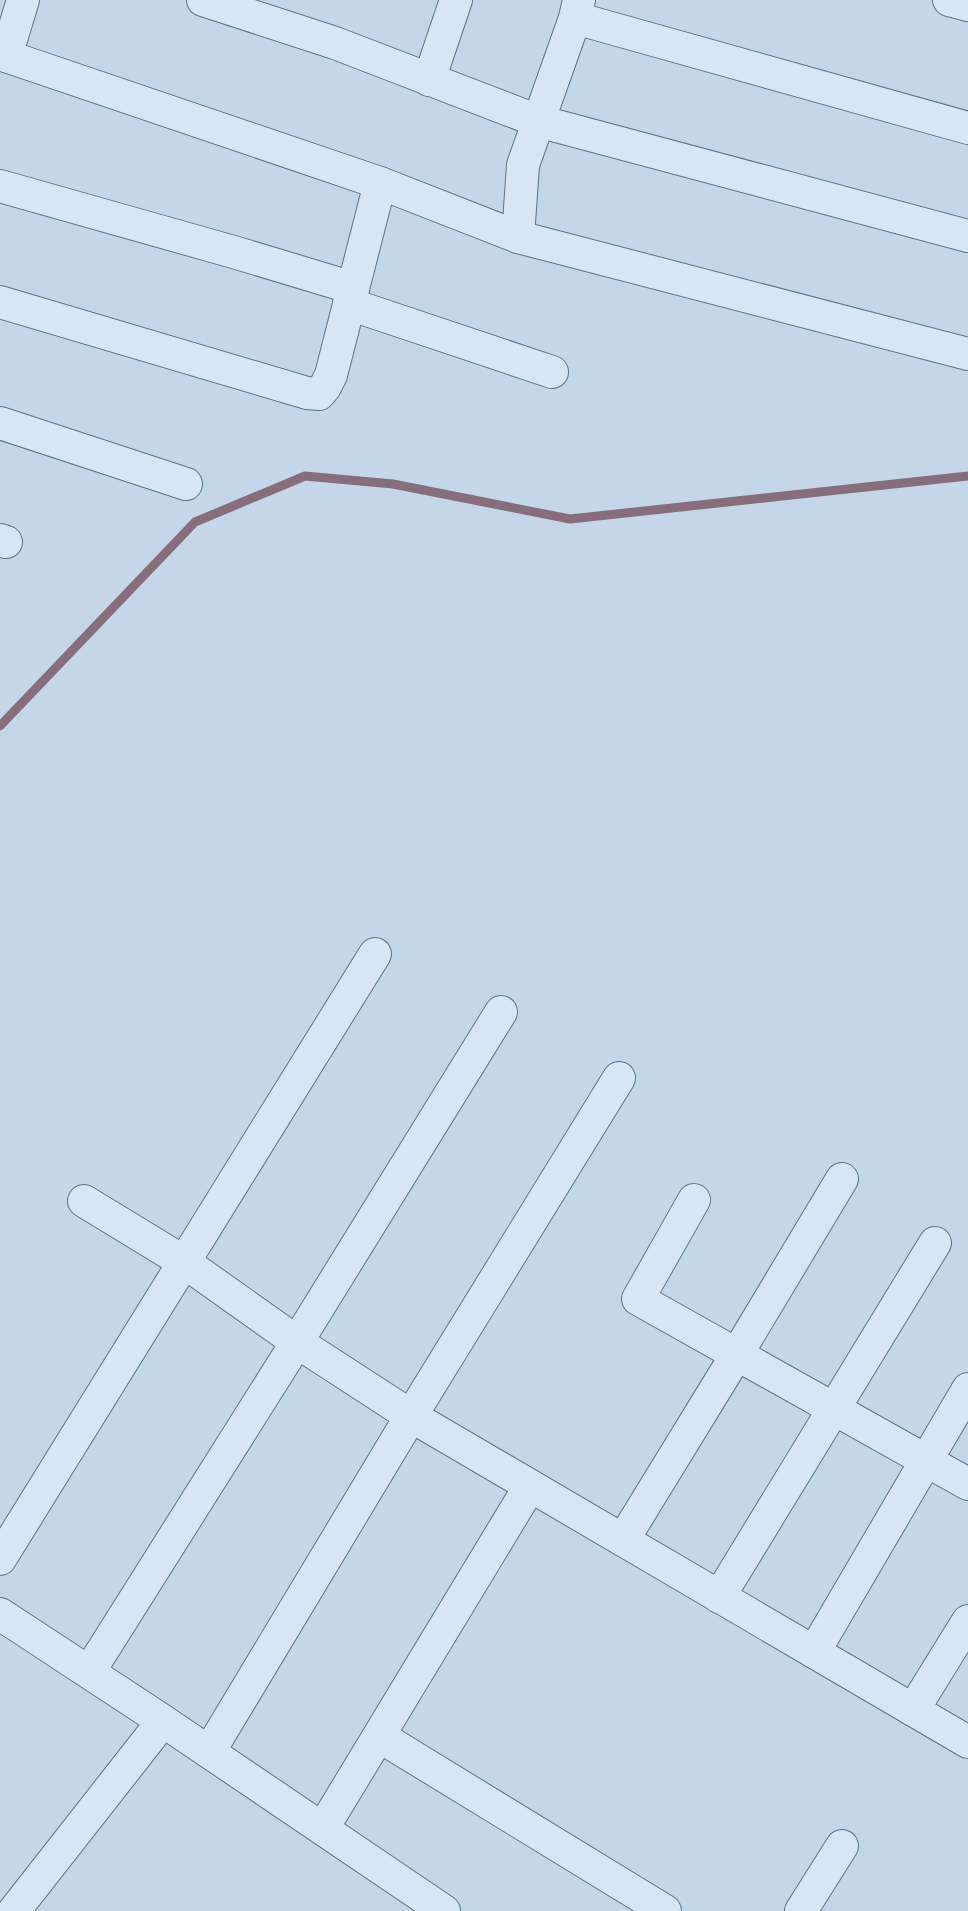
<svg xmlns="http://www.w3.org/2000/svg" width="968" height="1911" font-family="'Crimson Pro',serif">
  <rect width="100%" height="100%" fill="#c4d7e8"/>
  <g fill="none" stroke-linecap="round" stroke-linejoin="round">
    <!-- stream -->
    <path stroke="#886e7a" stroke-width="9" d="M0 726 195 522 305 476 393 484 570 519 968 476"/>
    <defs>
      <g id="minor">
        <path d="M203 0 335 43 538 121 968 236"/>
        <path d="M949 0 968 5"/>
        <path d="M575 18 968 128"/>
        <path d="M0 54 380 183 518 237 968 354"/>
        <path d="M6 56 23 0"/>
        <path d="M429 80 456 0"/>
        <path d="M0 186 237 253 353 288"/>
        <path d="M518 237 523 165 575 18 579 0"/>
        <path d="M0 302 307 393 319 394 325 387 331 375 380 183"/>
        <path d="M349 304 552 372"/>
        <path d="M0 423 186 484"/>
        <path d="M0 540 6 542"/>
        <path d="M694 1200 638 1299 968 1484"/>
        <path d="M84 1201 184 1262 297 1342 411 1416 968 1742"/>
        <path d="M623 1540 737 1354 842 1179"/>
        <path d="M0 1559 375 954"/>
        <path d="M719 1597 935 1243"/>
        <path d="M0 1614 163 1721"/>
        <path d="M814 1652 968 1389"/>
        <path d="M89 1672 297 1342 501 1012"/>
        <path d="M913 1710 968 1621"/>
        <path d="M379 1736 665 1911"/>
        <path d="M209 1752 444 1911"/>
        <path d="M323 1828 530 1486"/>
        <path d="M14 1911 163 1721 209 1752 411 1416 619 1078"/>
        <path d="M801 1911 842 1846"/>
      </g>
    </defs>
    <!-- minor casing -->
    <use href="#minor" stroke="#5d7580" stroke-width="34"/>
    <!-- minor -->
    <use href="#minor" stroke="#d6e6f4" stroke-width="32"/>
  </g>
</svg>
